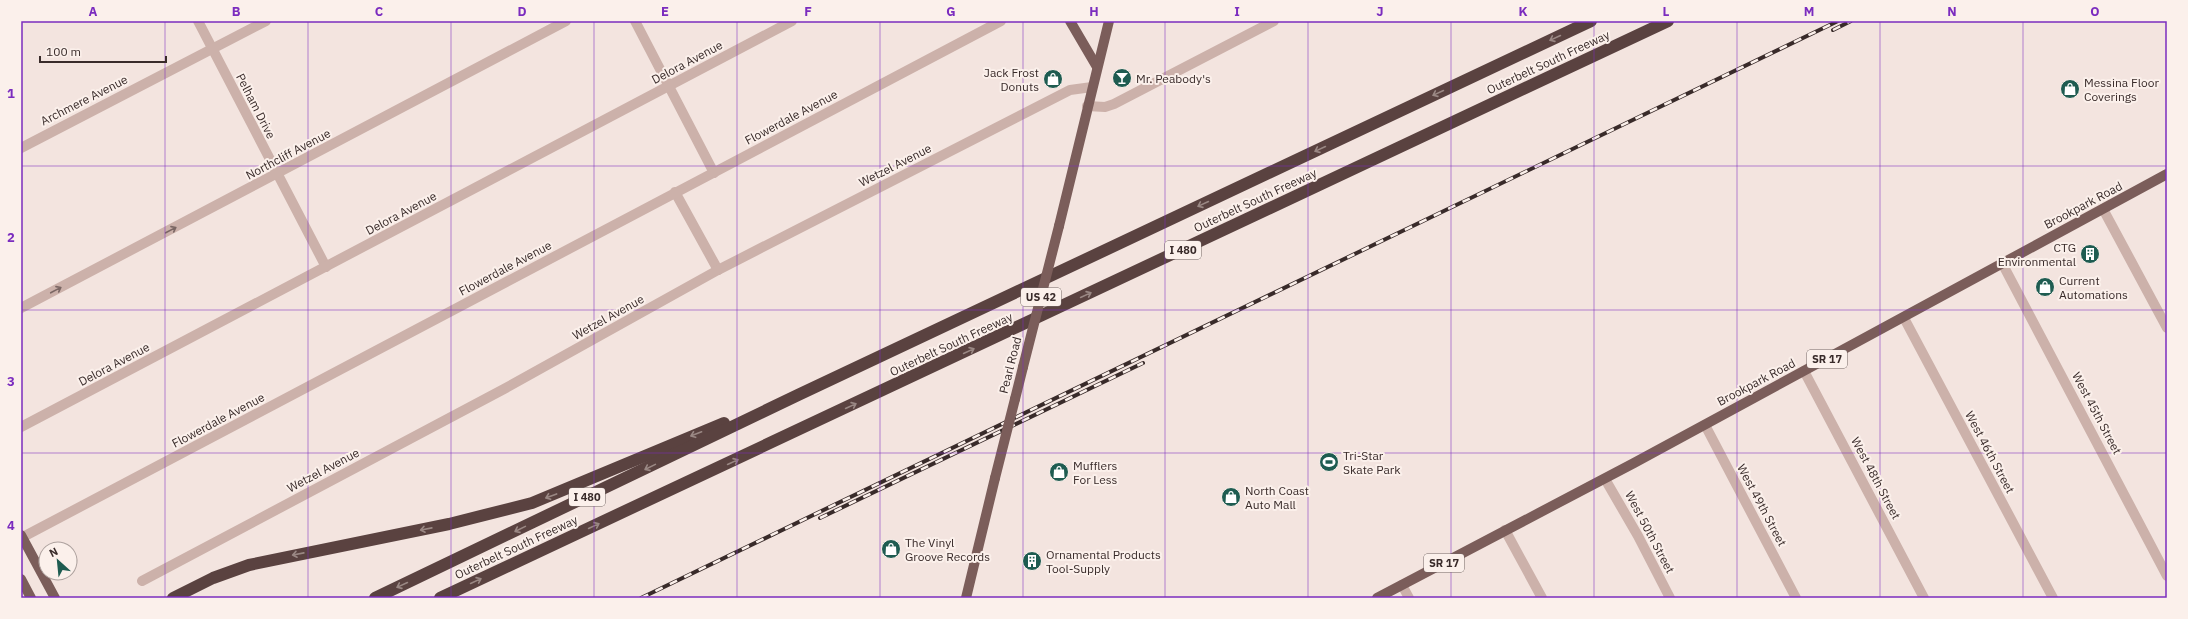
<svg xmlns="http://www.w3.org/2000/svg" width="2188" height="619" font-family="'IBM Plex Sans',sans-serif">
  <rect width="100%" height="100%" fill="#f3e4df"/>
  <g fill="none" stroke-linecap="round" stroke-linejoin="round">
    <!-- minor -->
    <g stroke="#ccb1aa" stroke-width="10">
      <path d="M198 21 326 267"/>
      <path d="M635 21 714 173"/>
      <path d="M1087 106 1105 107 1114 104 1274 21"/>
      <path d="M21 148 266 21"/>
      <path d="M675 192 718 270"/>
      <path d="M2103 209 2167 328"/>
      <path d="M2002 263 2167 576"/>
      <path d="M21 308 566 21"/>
      <path d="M1904 318 2053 598"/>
      <path d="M1804 371 1924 598"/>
      <path d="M1705 425 1796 598"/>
      <path d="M21 427 792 21"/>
      <path d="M1605 479 1638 536 1670 598"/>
      <path d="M1505 530 1542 598"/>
      <path d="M21 538 1001 21"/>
      <path d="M142 581 504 389 718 270 1070 90 1092 87"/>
      <path d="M1402 585 1409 598"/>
    </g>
    <!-- major -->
    <g stroke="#7b5d5a" stroke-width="10">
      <path d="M1070 21 1097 67"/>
      <path d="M1059 226 1109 21"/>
      <path d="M1015 399 1023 367"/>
      <path d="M21 535 55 598"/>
      <path d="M21 579 31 598"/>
      <path d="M966 598 995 478"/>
      <path d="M1377 598 1634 463 2167 174"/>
    </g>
    <!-- highway -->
    <g stroke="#5a4240" stroke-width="12">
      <path d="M173 598 213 578 249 565 449 524 532 503 724 423"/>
      <path d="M375 598 798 395 1591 21"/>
      <path d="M440 598 1668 21"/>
    </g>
    <defs>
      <g id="rail">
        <path d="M1833 30 1851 21"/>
        <path d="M820 518 1143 363"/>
        <path d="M641 598 1838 21"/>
      </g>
    </defs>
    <!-- rail casing -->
    <use href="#rail" stroke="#392b2a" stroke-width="4"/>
    <!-- rail -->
    <use href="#rail" stroke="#fbf0eb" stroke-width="2.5" stroke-dasharray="8" stroke-linecap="butt"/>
    <!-- major-bridge -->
    <g stroke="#7b5d5a" stroke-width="10">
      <path d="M1023 367 1059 226"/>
      <path d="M995 478 1015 399"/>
    </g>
  </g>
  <!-- one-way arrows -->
  <defs><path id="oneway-shaft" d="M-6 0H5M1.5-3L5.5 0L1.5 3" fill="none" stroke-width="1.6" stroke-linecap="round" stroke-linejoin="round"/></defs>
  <g stroke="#9a8884">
    <use href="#oneway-shaft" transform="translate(1555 38) rotate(155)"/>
    <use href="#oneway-shaft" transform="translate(1438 93) rotate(155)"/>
    <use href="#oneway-shaft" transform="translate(1320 149) rotate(155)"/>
    <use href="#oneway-shaft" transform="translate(1203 204) rotate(155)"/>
    <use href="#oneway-shaft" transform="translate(1086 295) rotate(-25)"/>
    <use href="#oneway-shaft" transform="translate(969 351) rotate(-25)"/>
    <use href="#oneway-shaft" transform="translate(851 406) rotate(-25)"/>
    <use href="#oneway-shaft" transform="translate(696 434) rotate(159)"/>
    <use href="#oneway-shaft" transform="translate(733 462) rotate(-25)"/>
    <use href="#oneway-shaft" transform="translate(650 467) rotate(154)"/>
    <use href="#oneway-shaft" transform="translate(551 496) rotate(160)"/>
    <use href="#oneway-shaft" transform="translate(594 526) rotate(-25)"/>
    <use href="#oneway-shaft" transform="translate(426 529) rotate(169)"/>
    <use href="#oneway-shaft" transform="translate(520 529) rotate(154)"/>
    <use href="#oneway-shaft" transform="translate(298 554) rotate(169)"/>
    <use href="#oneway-shaft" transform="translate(476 581) rotate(-25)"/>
    <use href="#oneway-shaft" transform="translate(402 585) rotate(155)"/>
  </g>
  <g stroke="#7b6764">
    <use href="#oneway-shaft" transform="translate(171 230) rotate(-28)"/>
    <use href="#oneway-shaft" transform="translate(56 290) rotate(-28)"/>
  </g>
  <!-- grid -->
  <path fill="none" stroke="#7b2cbf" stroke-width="1" stroke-opacity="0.55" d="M165 21V598M308 21V598M451 21V598M594 21V598M737 21V598M880 21V598M1023 21V598M1165 21V598M1308 21V598M1451 21V598M1594 21V598M1737 21V598M1880 21V598M2023 21V598M21 166H2167M21 310H2167M21 453H2167"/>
  <!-- icons -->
  <defs>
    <symbol id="bar-disc" viewBox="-11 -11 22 22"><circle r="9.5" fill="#1e5c51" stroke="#fbf0eb"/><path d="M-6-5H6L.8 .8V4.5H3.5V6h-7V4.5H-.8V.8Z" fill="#fff"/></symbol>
    <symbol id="shop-disc" viewBox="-11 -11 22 22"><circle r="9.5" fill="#1e5c51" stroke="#fbf0eb"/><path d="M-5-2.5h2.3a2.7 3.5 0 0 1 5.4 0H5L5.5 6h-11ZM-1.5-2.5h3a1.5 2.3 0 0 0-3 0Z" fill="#fff"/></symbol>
    <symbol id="building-disc" viewBox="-11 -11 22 22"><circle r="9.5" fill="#1e5c51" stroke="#fbf0eb"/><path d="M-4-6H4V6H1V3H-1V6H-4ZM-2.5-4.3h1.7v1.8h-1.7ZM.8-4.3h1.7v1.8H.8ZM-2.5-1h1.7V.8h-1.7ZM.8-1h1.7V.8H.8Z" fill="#fff"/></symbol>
    <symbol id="stadium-disc" viewBox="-11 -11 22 22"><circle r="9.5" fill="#1e5c51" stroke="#fbf0eb"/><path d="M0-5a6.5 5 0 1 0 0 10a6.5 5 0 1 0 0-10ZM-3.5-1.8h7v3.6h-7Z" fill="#fff"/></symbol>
  </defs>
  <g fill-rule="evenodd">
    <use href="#bar-disc" x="1111" y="67" width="22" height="22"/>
    <use href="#shop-disc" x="1042" y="68" width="22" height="22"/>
    <use href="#shop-disc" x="2059" y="78" width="22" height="22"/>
    <use href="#building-disc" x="2079" y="243" width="22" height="22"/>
    <use href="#shop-disc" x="2034" y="276" width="22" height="22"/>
    <use href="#stadium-disc" x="1318" y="451" width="22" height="22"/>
    <use href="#shop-disc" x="1048" y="461" width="22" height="22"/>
    <use href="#shop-disc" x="1220" y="486" width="22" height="22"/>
    <use href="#shop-disc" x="880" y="538" width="22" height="22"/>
    <use href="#building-disc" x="1021" y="550" width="22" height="22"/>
  </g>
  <g text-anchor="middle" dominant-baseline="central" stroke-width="4" stroke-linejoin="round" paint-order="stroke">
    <!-- shield labels -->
    <g fill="#fbf0eb" stroke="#736664" stroke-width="1">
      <rect x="1165" y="241" width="36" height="18" rx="3"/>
      <rect x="1021" y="288" width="40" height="18" rx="3"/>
      <rect x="1807" y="350" width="40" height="18" rx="3"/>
      <rect x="569" y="488" width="36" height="18" rx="3"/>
      <rect x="1424" y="554" width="40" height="18" rx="3"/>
    </g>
    <g font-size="11" font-weight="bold" fill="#392b2a">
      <text x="1183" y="250">I 480</text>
      <text x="1041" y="297">US 42</text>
      <text x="1827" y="359">SR 17</text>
      <text x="587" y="497">I 480</text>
      <text x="1444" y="563">SR 17</text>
    </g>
    <!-- street labels -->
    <g font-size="12" fill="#392b2a" stroke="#fbf0eb">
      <text transform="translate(687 62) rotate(-28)">Delora Avenue</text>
      <text transform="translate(1548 62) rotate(-25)">Outerbelt South Freeway</text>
      <text transform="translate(84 100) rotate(-27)">Archmere Avenue</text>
      <text transform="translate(256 106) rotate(63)">Pelham Drive</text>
      <text transform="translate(791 117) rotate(-28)">Flowerdale Avenue</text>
      <text transform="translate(288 154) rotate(-28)">Northcliff Avenue</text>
      <text transform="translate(895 165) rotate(-27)">Wetzel Avenue</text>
      <text transform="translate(1255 200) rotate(-25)">Outerbelt South Freeway</text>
      <text transform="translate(2083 205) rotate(-28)">Brookpark Road</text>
      <text transform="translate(401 213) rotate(-28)">Delora Avenue</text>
      <text transform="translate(505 268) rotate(-28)">Flowerdale Avenue</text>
      <text transform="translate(608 317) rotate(-29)">Wetzel Avenue</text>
      <text transform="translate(951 344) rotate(-25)">Outerbelt South Freeway</text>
      <text transform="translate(114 364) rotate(-28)">Delora Avenue</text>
      <text transform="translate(1010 365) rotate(-76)">Pearl Road</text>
      <text transform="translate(1756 382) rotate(-28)">Brookpark Road</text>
      <text transform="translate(2097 413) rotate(62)">West 45th Street</text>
      <text transform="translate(218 420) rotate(-28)">Flowerdale Avenue</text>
      <text transform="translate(1990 452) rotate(62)">West 46th Street</text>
      <text transform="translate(323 470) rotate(-28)">Wetzel Avenue</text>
      <text transform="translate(1876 478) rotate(62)">West 48th Street</text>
      <text transform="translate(1762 505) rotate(62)">West 49th Street</text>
      <text transform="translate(1650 532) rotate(62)">West 50th Street</text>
      <text transform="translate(516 547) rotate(-25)">Outerbelt South Freeway</text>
    </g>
    <!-- poi labels -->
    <g font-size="12" fill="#392b2a" stroke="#fbf0eb" text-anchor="start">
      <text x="1039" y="72" text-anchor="end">Jack Frost<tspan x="1039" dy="14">Donuts</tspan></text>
      <text x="1136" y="78">Mr. Peabody's</text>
      <text x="2084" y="82">Messina Floor<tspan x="2084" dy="14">Coverings</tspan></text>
      <text x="2076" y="247" text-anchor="end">CTG<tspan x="2076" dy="14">Environmental</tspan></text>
      <text x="2059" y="280">Current<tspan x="2059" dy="14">Automations</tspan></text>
      <text x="1343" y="455">Tri-Star<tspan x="1343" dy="14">Skate Park</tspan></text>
      <text x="1073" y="465">Mufflers<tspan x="1073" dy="14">For Less</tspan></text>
      <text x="1245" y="490">North Coast<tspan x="1245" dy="14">Auto Mall</tspan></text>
      <text x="905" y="542">The Vinyl<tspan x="905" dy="14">Groove Records</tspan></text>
      <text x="1046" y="554">Ornamental Products<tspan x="1046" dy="14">Tool-Supply</tspan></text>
    </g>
  </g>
  <!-- border -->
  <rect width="2188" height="619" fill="none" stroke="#fbf0eb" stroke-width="44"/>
  <!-- north arrow -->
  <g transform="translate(58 561) rotate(333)"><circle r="19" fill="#fbf0eb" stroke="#ada19e"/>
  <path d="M0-3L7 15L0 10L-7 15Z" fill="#1e5c51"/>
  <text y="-6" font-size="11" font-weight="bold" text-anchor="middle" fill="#392b2a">N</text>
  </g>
  <!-- scale -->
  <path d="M40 56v6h126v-6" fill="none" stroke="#392b2a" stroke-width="2"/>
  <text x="46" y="56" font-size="12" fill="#392b2a" stroke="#fbf0eb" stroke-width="3" paint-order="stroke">100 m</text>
  <rect x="22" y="22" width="2144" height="575" fill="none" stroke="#7b2cbf" stroke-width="1.5"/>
  <g font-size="13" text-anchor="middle" font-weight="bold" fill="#7b2cbf">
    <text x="93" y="16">A</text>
    <text x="236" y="16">B</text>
    <text x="379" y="16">C</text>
    <text x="522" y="16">D</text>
    <text x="665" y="16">E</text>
    <text x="808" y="16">F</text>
    <text x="951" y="16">G</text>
    <text x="1094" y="16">H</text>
    <text x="1237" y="16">I</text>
    <text x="1380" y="16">J</text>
    <text x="1523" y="16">K</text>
    <text x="1666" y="16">L</text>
    <text x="1809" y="16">M</text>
    <text x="1952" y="16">N</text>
    <text x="2095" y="16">O</text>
    <text x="11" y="98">1</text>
    <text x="11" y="242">2</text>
    <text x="11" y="386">3</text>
    <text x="11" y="530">4</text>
  </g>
</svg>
